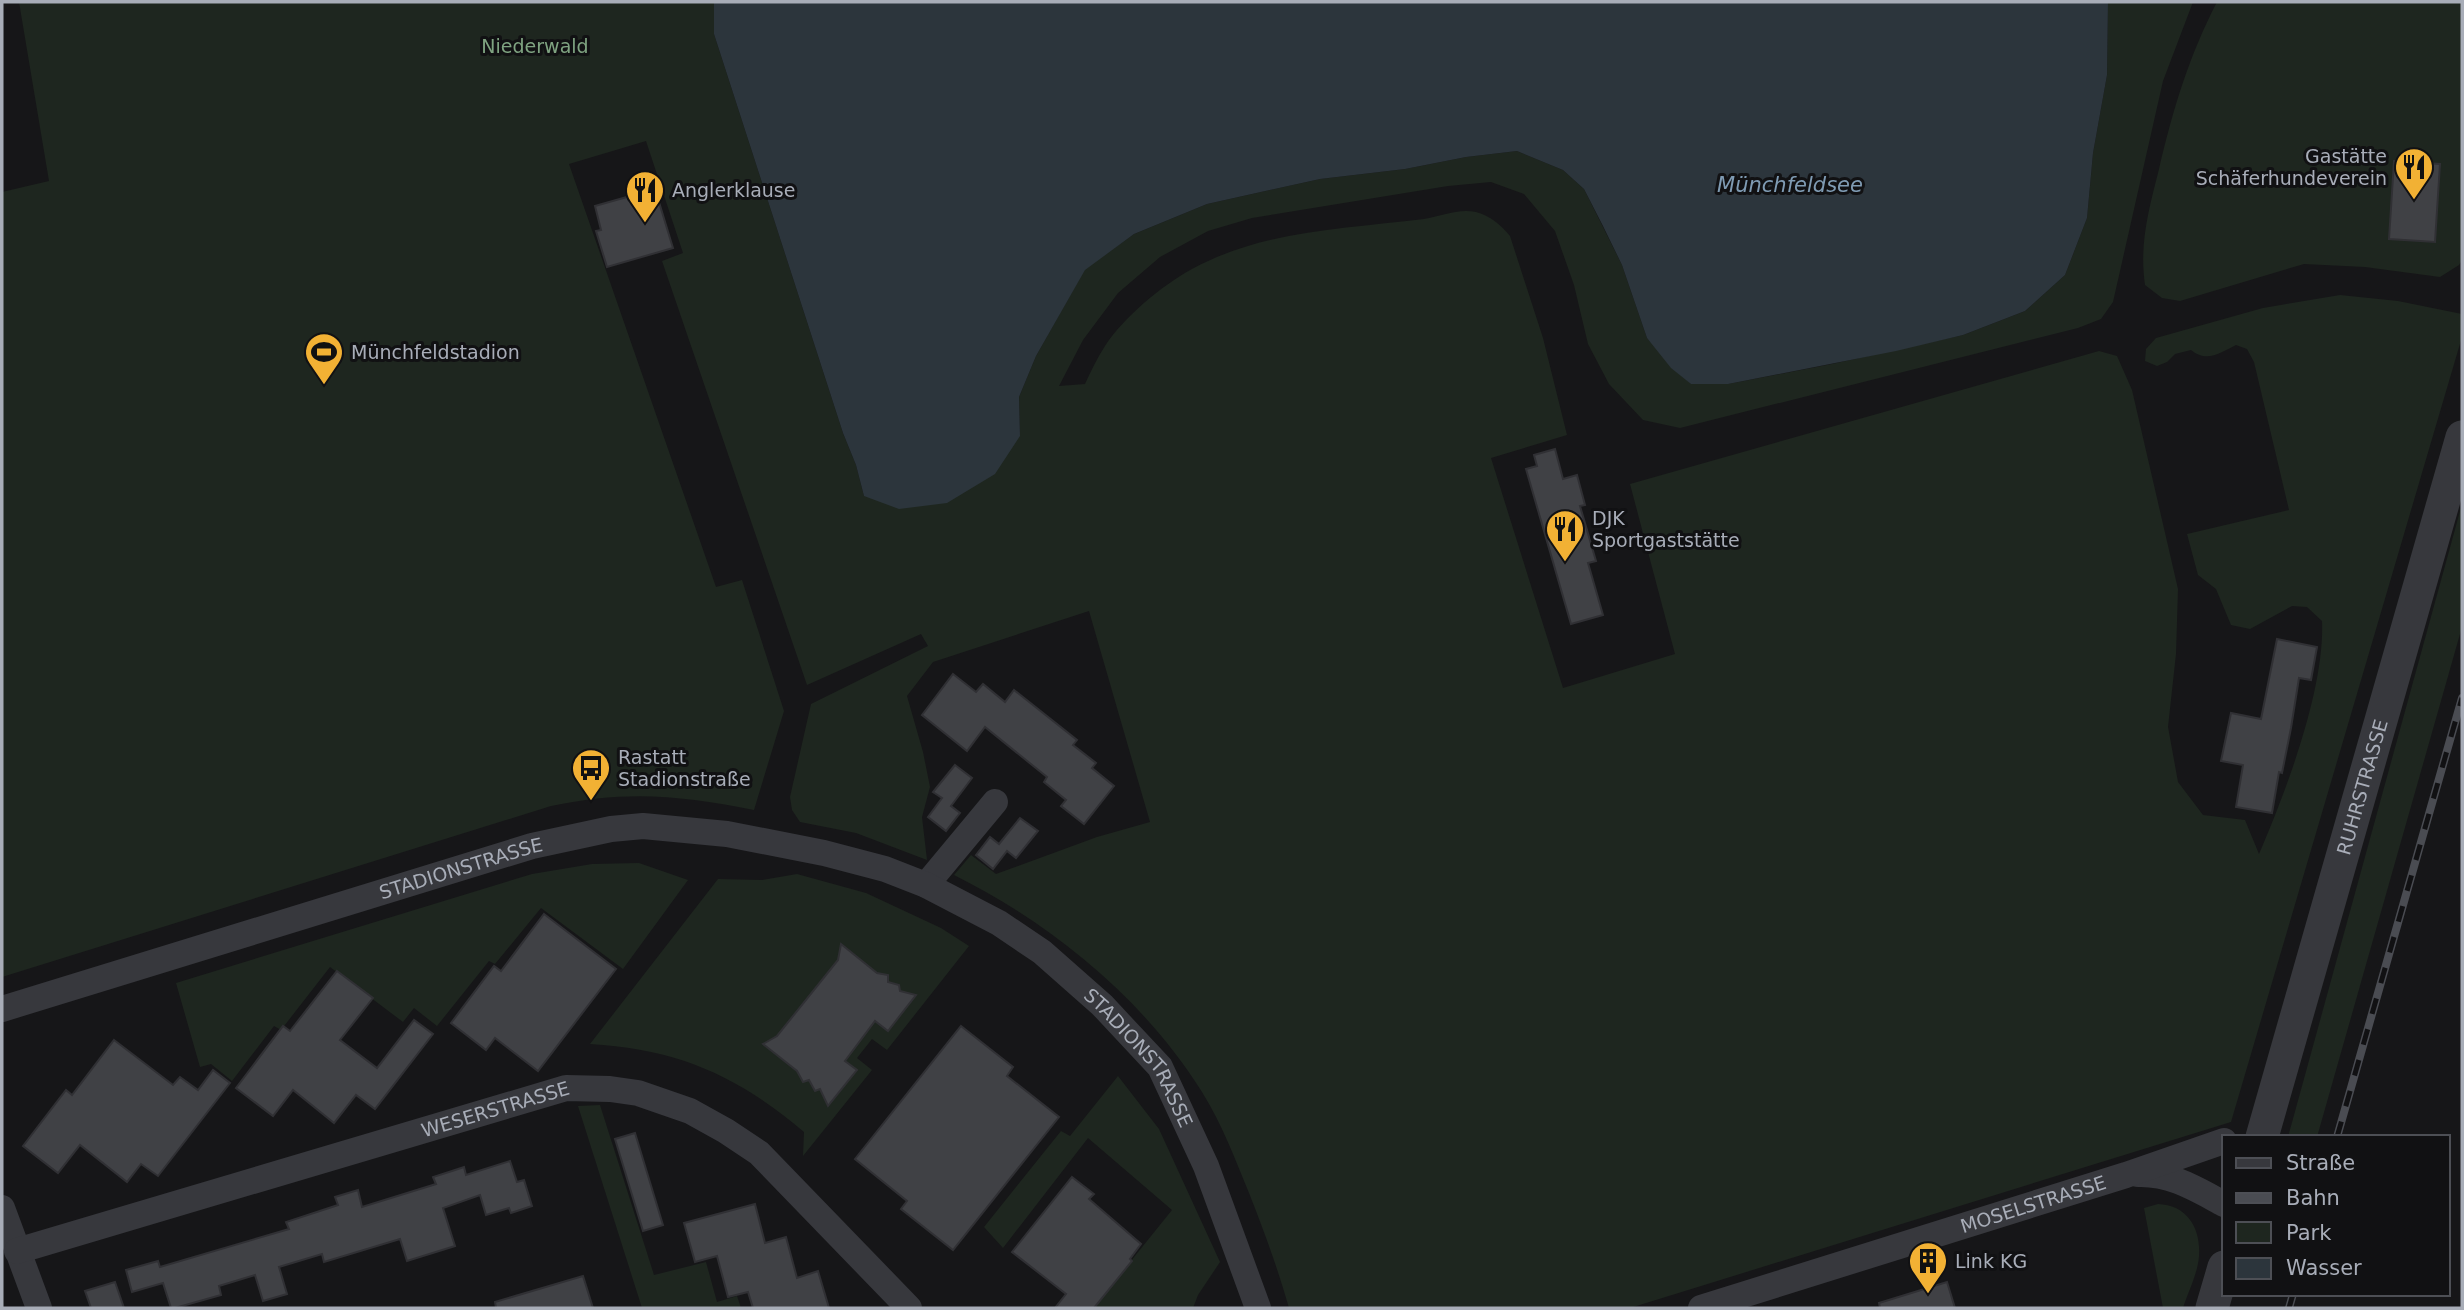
<svg xmlns="http://www.w3.org/2000/svg" width="2464" height="1310" font-family="'DejaVu Sans',sans-serif">
  <rect width="100%" height="100%" fill="#161618"/>
  <!-- green -->
  <g fill="#1e261f">
    <path d="M19 2H714V34L843 433 856 465 864 496 1020 436 1019 397 1036 356 1085 269 1134 234 1207 204 1320 179 1405 169 1466 157 1517 151 1563 170 1584 189 1622 265 1647 338 1691 384H1728L1832 364 1963 335 2025 311 2065 275 2087 218 2093 153 2107 75 2108 2H2193L2163 81 2113 302 2101 319 2078 328 1680 428 1643 420 1609 384 1588 344 1574 285 1555 231 1524 194 1491 182 1448 186 1252 218 1208 231 1160 257 1118 293 1083 340 1059 386 1085 384C1091 371 1097 358 1105 346 1124 317 1161 286 1192 269 1264 230 1344 229 1424 219 1441 216 1459 208 1476 212 1491 216 1501 225 1510 236L1543 338 1567 435 1491 458 1563 688 1675 654 1630 484 2099 351 2117 356 2132 390 2178 589 2176 654 2168 727 2178 782 2203 815 2245 820 2259 854C2286 791 2325 689 2322 621L2307 607 2292 606 2250 629 2231 625 2216 589 2198 575 2187 534 2289 510 2254 362 2247 349 2236 345C2220 353 2207 363 2191 350L2175 354 2167 362 2157 366 2145 361 2146 349 2156 338 2263 308 2340 295 2398 301 2462 314V337L2231 1122 1630 1308H1289C1278 1269 1264 1231 1249 1193 1235 1159 1222 1124 1202 1092 1143 998 1052 924 954 875L971 855 996 874 1097 837 1150 822 1089 611 933 662 907 696 923 752 930 787 922 817 927 860 856 833 800 822 792 810 790 797 811 704 928 646 921 634 807 685 662 261 683 253 646 141 569 164 716 587 742 580 784 711 754 810C680 795 626 790 551 806L2 977V192L49 181Z"/>
    <path d="M2217 2H2462V260L2459 265 2440 277 2365 267 2304 264 2180 301 2162 298 2145 285C2139 243 2149 209 2159 169 2173 109 2189 56 2217 2Z"/>
    <path d="M2462 504V627L2317 1137H2288Z"/>
    <path d="M639 863 688 880 623 969 541 908 495 964 489 961 437 1026 414 1008 403 1022 330 967 281 1030 274 1026 232 1081 211 1064 200 1067 176 983 532 874 592 864Z"/>
    <path d="M797 874 866 893 941 928 969 946 887 1050 872 1039 857 1058 872 1070 803 1156 804 1132C738 1076 678 1049 590 1044L718 879 762 880Z"/>
    <path d="M1118 1076 1159 1129 1220 1262 1198 1295 1193 1308H1093L1172 1210 1088 1138 1003 1248 984 1227 1061 1131 1070 1136Z"/>
    <path d="M600 1105 654 1275 706 1262 717 1302 737 1296 741 1308H642L578 1106Z"/>
    <path d="M2158 1204C2187 1205 2201 1228 2199 1256 2198 1273 2188 1292 2183 1308H2163L2144 1208Z"/>
  </g>
  <!-- water -->
  <path fill="#2c353c" d="M714 2H2108L2107 75 2093 153 2087 218 2065 275 2025 311 1963 335 1896 351 1728 384H1691L1671 368 1647 338 1622 265 1603 226 1584 189 1563 170 1517 151 1466 157 1405 169 1320 179 1207 204 1134 234 1085 270 1036 356 1019 397 1020 436 995 474 947 503 899 509 864 496 856 465 843 433 714 34Z"/>
  <!-- building -->
  <g fill="#404145" stroke="#303034" stroke-width="2">
    <path d="M2394 161 2440 164 2435 242 2389 239Z"/>
    <path d="M655 189 673 248 607 267 596 231 601 230 595 206Z"/>
    <path d="M1555 449 1563 479 1577 475 1585 505 1580 506 1596 561 1588 563 1603 615 1571 624 1526 469 1537 466 1534 455Z"/>
    <path d="M2277 639 2317 647 2311 680 2299 678 2291 728 2282 773 2279 772 2272 813 2236 807 2243 765 2221 761 2231 713 2261 719Z"/>
    <path d="M953 674 976 692 983 684 1005 702 1014 690 1077 740 1073 745 1096 763 1092 768 1114 786 1084 824 1061 806 1066 800 1044 782 1047 777 985 727 967 751 922 715Z"/>
    <path d="M955 765 972 778 951 806 960 813 946 831 928 817 942 798 933 792Z"/>
    <path d="M1020 818 1038 831 1016 858 1007 851 993 869 976 855 990 837 999 844Z"/>
    <path d="M544 914 616 969 538 1071 495 1038 486 1050 451 1023 494 966 501 971Z"/>
    <path d="M841 944 877 973 888 975V982L899 985 900 991 916 995 888 1031 875 1021 845 1061 857 1070 828 1106 820 1089 815 1091 809 1080 803 1082 797 1071 763 1044 777 1036 838 960Z"/>
    <path d="M337 971 373 998 340 1040 377 1068 414 1020 433 1034 375 1109 356 1095 334 1123 293 1090 273 1116 236 1088 283 1026 290 1031Z"/>
    <path d="M961 1026 1013 1067 1007 1076 1059 1117 953 1250 901 1209 907 1201 855 1159Z"/>
    <path d="M114 1040 173 1085 180 1077 198 1090 213 1070 230 1083 158 1176 141 1164 127 1182 80 1145 58 1173 23 1146 66 1090 72 1095Z"/>
    <path d="M635 1133 663 1225 643 1231 615 1139Z"/>
    <path d="M510 1161 517 1182 524 1180 532 1206 511 1213 509 1208 486 1215 480 1195 443 1208 455 1246 407 1261 400 1239 324 1262 322 1254 279 1267 287 1294 263 1301 255 1275 219 1286 221 1295 175 1308H171L163 1283 132 1292 126 1270 158 1261 160 1267 289 1229 286 1222 338 1205 335 1197 358 1190 362 1207 436 1184 433 1177 452 1171 464 1167 466 1175Z"/>
    <path d="M1072 1177 1094 1194 1089 1199 1141 1244 1130 1259 1132 1261 1094 1308H1055L1066 1294 1012 1252Z"/>
    <path d="M755 1204 765 1243 786 1237 797 1278 818 1271 829 1308H753L748 1292 728 1297 717 1256 695 1262 684 1223Z"/>
    <path d="M583 1276 593 1308H496L495 1302Z"/>
    <path d="M115 1282 124 1308H91L85 1291Z"/>
    <path d="M1947 1282 1955 1308H1880L1879 1303Z"/>
  </g>
  <g fill="none" stroke-linecap="round" stroke-linejoin="round">
    <!-- minor -->
    <g stroke="#37383d" stroke-width="26">
      <path d="M926 885 995 802"/>
      <path id="s1" d="M2 1009 532 846 611 829 643 826 727 834 824 853 885 869 926 885 999 923 1042 952 1102 1005 1160 1067 1206 1166 1258 1308"/>
      <path d="M2138 1174C2171 1173 2196 1189 2224 1204"/>
      <path d="M2 1208 39 1308"/>
      <path id="s2" d="M17 1251 566 1088 610 1089 638 1093 690 1111 726 1131 759 1153 909 1308"/>
      <path id="s3" d="M1701 1308 2126 1175 2224 1141"/>
    </g>
    <!-- tertiary -->
    <g stroke="#37383d" stroke-width="33">
      <path id="s4" d="M2262 1137 2462 437"/>
      <path d="M2212 1308 2224 1267"/>
    </g>
    <defs>
      <g id="rail">
        <path d="M2337 1137 2462 698"/>
        <path d="M2289 1308 2293 1294"/>
      </g>
    </defs>
    <!-- rail casing -->
    <use href="#rail" stroke="#4a4c52" stroke-width="8"/>
    <!-- rail -->
    <use href="#rail" stroke="#111113" stroke-width="5" stroke-dasharray="16" stroke-linecap="butt"/>
  </g>
  <!-- icons -->
  <defs>
    <symbol id="restaurant-pin" viewBox="-11 -11 22 30"><path d="M0 17L-7.5 6A9.5 9.5 0 1 1 7.5 6Z" fill="#f2b134" stroke="#111113"/><path d="M-5-6h1v4h1v-4h1v4h1v-4h1v5L-1.5 .5V6h-2V.5L-5-1ZM5-6V6H3V1.5H1.5Q1.5-4 5-6Z" fill="#111"/></symbol>
    <symbol id="stadium-pin" viewBox="-11 -11 22 30"><path d="M0 17L-7.5 6A9.5 9.5 0 1 1 7.5 6Z" fill="#f2b134" stroke="#111113"/><path d="M0-5a6.5 5 0 1 0 0 10a6.5 5 0 1 0 0-10ZM-3.5-1.8h7v3.6h-7Z" fill="#111"/></symbol>
    <symbol id="bus-pin" viewBox="-11 -11 22 30"><path d="M0 17L-7.5 6A9.5 9.5 0 1 1 7.5 6Z" fill="#f2b134" stroke="#111113"/><path d="M-5-6H5V4H4V6H2V4H-2V6H-4V4H-5ZM-3.5-4V0h7V-4ZM-3.5 1.2v1.5H-2V1.2ZM2 1.2v1.5H3.5V1.2Z" fill="#111"/></symbol>
    <symbol id="building-pin" viewBox="-11 -11 22 30"><path d="M0 17L-7.5 6A9.5 9.5 0 1 1 7.5 6Z" fill="#f2b134" stroke="#111113"/><path d="M-4-6H4V6H1V3H-1V6H-4ZM-2.5-4.3h1.7v1.8h-1.7ZM.8-4.3h1.7v1.8H.8ZM-2.5-1h1.7V.8h-1.7ZM.8-1h1.7V.8H.8Z" fill="#111"/></symbol>
  </defs>
  <g fill-rule="evenodd">
    <use href="#restaurant-pin" x="2392" y="145" width="44" height="60"/>
    <use href="#restaurant-pin" x="623" y="168" width="44" height="60"/>
    <use href="#stadium-pin" x="302" y="330" width="44" height="60"/>
    <use href="#restaurant-pin" x="1543" y="507" width="44" height="60"/>
    <use href="#bus-pin" x="569" y="746" width="44" height="60"/>
    <use href="#building-pin" x="1906" y="1239" width="44" height="60"/>
  </g>
  <g text-anchor="middle" dominant-baseline="central" stroke-width="6" stroke-linejoin="round" paint-order="stroke">
    <!-- park labels -->
    <g font-size="19" fill="#7fa381" stroke="#111113">
      <text x="535" y="46">Niederwald</text>
    </g>
    <!-- poi labels -->
    <g font-size="19" fill="#a8adb8" stroke="#111113" text-anchor="start">
      <text x="2387" y="156" text-anchor="end">Gastätte<tspan x="2387" dy="22">Schäferhundeverein</tspan></text>
      <text x="672" y="190">Anglerklause</text>
      <text x="351" y="352">Münchfeldstadion</text>
      <text x="1592" y="518">DJK<tspan x="1592" dy="22">Sportgaststätte</tspan></text>
      <text x="618" y="757">Rastatt<tspan x="618" dy="22">Stadionstraße</tspan></text>
      <text x="1955" y="1261">Link KG</text>
    </g>
    <!-- street labels -->
    <g font-size="19" fill="#a8adb8" stroke="#111113">
      <text stroke="none"><textPath href="#s4" startOffset="364">RUHRSTRASSE</textPath></text>
      <text stroke="none"><textPath href="#s1" startOffset="480">STADIONSTRASSE</textPath></text>
      <text stroke="none"><textPath href="#s1" startOffset="1237">STADIONSTRASSE</textPath></text>
      <text stroke="none"><textPath href="#s2" startOffset="499">WESERSTRASSE</textPath></text>
      <text stroke="none"><textPath href="#s3" startOffset="348">MOSELSTRASSE</textPath></text>
    </g>
    <!-- water labels -->
    <g font-size="21" font-style="italic" fill="#7f9bb3" stroke="#111113">
      <text x="1790" y="185">Münchfeldsee</text>
    </g>
  </g>
  <!-- border -->
  <rect width="2464" height="1310" fill="none" stroke="#a8adb8" stroke-width="7"/>
  <!-- legend -->
  <rect x="2222" y="1135" width="228" height="161" fill="#111113" stroke="#4d4f55" stroke-width="2"/>
  <rect x="2236" y="1158" width="35" height="10" fill="#37383d" stroke="#4d4f55" stroke-width="2"/>
  <text x="2286" y="1170" font-size="21" fill="#a8adb8">Straße</text>
  <rect x="2236" y="1193" width="35" height="10" fill="#4a4c52" stroke="#4d4f55" stroke-width="2"/>
  <text x="2286" y="1205" font-size="21" fill="#a8adb8">Bahn</text>
  <rect x="2236" y="1222" width="35" height="21" fill="#1e261f" stroke="#4d4f55" stroke-width="2"/>
  <text x="2286" y="1240" font-size="21" fill="#a8adb8">Park</text>
  <rect x="2236" y="1258" width="35" height="21" fill="#2c353c" stroke="#4d4f55" stroke-width="2"/>
  <text x="2286" y="1275" font-size="21" fill="#a8adb8">Wasser</text>
</svg>
